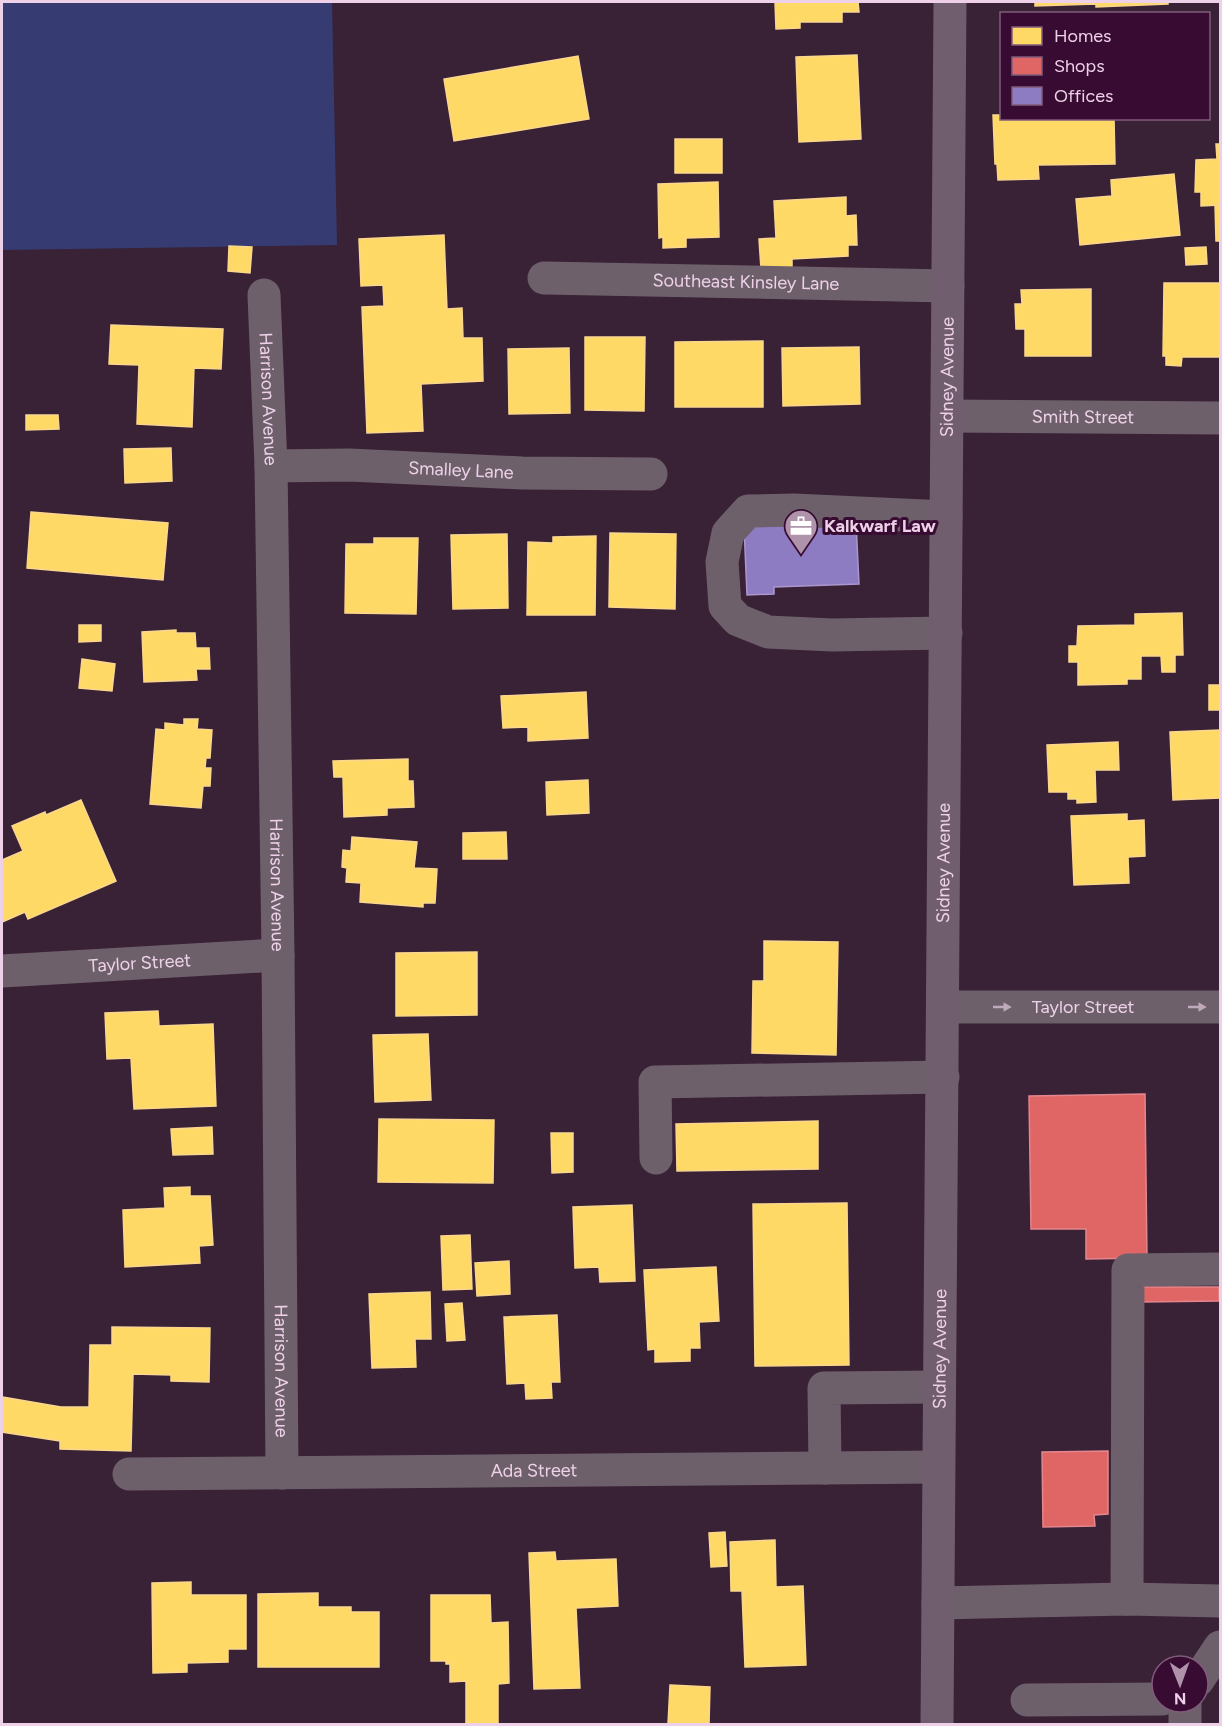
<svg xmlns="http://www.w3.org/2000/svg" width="1222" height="1726" font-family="Figtree,sans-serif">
  <rect width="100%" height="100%" fill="#392136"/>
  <!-- green -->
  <path fill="#363c72" d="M2 2H332L337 245 2 250Z"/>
  <!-- homes -->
  <g fill="#ffd966" stroke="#fad78d" stroke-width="1.5">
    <path d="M775 2H858L859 12H842V22H800V28L776 29Z"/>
    <path d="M1035 2H1168V4L1096 7V4L1035 6Z"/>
    <path d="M857 55 861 139 799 142 796 57Z"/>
    <path d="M578 56 589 119 454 141 444 79Z"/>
    <path d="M993 115H1002V118H1114L1115 164 1038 165 1039 179 998 180 997 164H995Z"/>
    <rect x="675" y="139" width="47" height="34"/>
    <path d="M1216 144H1220V205L1201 206V192H1195L1196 160 1217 159Z"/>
    <path d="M1174 174 1180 235 1080 245 1076 199 1112 196 1111 180Z"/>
    <path d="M718 182 719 237 686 238V247L663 248V237L659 238 658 184Z"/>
    <path d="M846 197V216L856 215 857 245H848V256L792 259V268L761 269 759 239 776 238 774 201Z"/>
    <path d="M1215 205H1220V241H1216Z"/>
    <path d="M444 235 447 309 462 308 463 338H482L483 381 421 384 423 431 367 433 362 307 384 306 383 285 361 286 359 239Z"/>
    <path d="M229 246 252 247 250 273 228 271Z"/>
    <path d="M1206 247 1207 264 1186 265 1185 248Z"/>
    <path d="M1164 283H1220V357H1182L1181 366 1166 365V356H1163Z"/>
    <path d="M1091 289V356H1025V329H1016L1015 304H1022L1021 290Z"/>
    <path d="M111 325 223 329 221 369 194 368 192 427 137 424 139 365 109 364Z"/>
    <path d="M585 337H645L644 411 585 410Z"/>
    <path d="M763 341V407H675V342Z"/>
    <path d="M859 347 860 404 783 406 782 348Z"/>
    <path d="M569 348 570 413 509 414 508 349Z"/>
    <path d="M26 415H58L59 429 26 430Z"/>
    <path d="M171 448 172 481 125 483 124 449Z"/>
    <path d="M31 512 168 523 163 580 27 568Z"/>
    <path d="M610 533 676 534 675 609 609 607Z"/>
    <path d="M507 534 508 608 453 609 451 535Z"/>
    <path d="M596 536 595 615H527L528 542 553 543V537Z"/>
    <path d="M374 538H418L416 614 345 613 346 544H374Z"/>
    <path d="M1182 613 1183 655H1175V672H1162L1161 656H1141V679H1127V684L1078 685V662H1069V646H1077L1078 626 1135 625V614Z"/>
    <path d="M79 625H101V641L79 642Z"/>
    <path d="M176 630V633H195L196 648H209L210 669H196L197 680 144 682 142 632Z"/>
    <path d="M82 659 115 664 112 691 79 688Z"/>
    <rect x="1209" y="685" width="11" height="25"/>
    <path d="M586 692 588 738 528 741V727L503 728 501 696Z"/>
    <path d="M184 719H198L197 729 212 730 210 758H206L205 768H211L210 786H203L201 808 150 804 156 729 165 730V723L184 725Z"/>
    <path d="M1220 730V798L1173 800 1170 732Z"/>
    <path d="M1118 742 1119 770H1095L1096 802 1077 803V799H1068V792H1049L1047 745Z"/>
    <path d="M408 759V781H413L414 807 387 808V815L344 817 343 777H334L333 761Z"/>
    <path d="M588 780 589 813 547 815 546 782Z"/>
    <path d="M81 800 116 881 28 919 25 912 2 922V860L23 851 12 826 45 812 46 815Z"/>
    <path d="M1127 814V821L1144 820 1145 856 1128 857 1129 883 1074 885 1071 816Z"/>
    <path d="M506 832 507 859H463V833Z"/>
    <path d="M352 837 417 842 414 868 437 869 435 903H423V907L360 902 361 883 346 882 347 868 342 867 343 850 351 851Z"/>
    <path d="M764 941 838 942 836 1055 752 1053 753 981H764Z"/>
    <path d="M477 952V1015L396 1016V953Z"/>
    <path d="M158 1011 159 1026 213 1024 216 1106 134 1109 131 1058 107 1059 105 1013Z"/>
    <path d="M428 1034 431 1100 375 1102 373 1035Z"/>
    <path d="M379 1119 494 1120 493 1183 378 1182Z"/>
    <path d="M818 1121V1169L677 1171 676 1124Z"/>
    <path d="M212 1127 213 1154 173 1155 171 1129Z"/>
    <path d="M551 1133H573V1172L552 1173Z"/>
    <path d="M190 1187V1196H210L213 1245 199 1246 200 1263 125 1267 123 1210 165 1208 164 1188Z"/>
    <path d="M847 1203 849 1365 755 1366 753 1204Z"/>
    <path d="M632 1205 635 1281 600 1282 599 1267 575 1268 573 1207Z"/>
    <path d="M470 1235 472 1289 443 1290 441 1236Z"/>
    <path d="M509 1261 510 1294 477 1296 475 1263Z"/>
    <path d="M716 1267 719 1321 699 1322 700 1348H690V1361L655 1362V1349L648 1350 644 1270Z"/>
    <path d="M430 1292 431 1339H415L416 1367 372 1368 369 1294Z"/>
    <path d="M462 1303 465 1340 447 1341 445 1304Z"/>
    <path d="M557 1315 560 1382H551L552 1398 526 1399 525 1383 507 1384 504 1317Z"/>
    <path d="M112 1327 210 1328 209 1382 171 1381V1375L133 1374 131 1451 60 1449V1441L2 1432V1397L61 1407H89L90 1345H112Z"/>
    <path d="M725 1532 727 1566 711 1567 709 1533Z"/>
    <path d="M775 1540 776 1587 803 1586 806 1665 745 1667 742 1591H731L730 1542Z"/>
    <path d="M555 1552 556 1561 616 1559 618 1606 576 1608 580 1688 534 1689 529 1553Z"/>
    <path d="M191 1582V1595H246V1649H228V1662L187 1663V1672L153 1673 152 1583Z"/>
    <path d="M318 1593V1607H351V1612H379V1667H258V1594Z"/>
    <path d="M431 1595H490L491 1623 508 1622 509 1683 498 1684V1724H466V1681L450 1682V1664H446V1661H431Z"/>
    <path d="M670 1685 710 1687 709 1724H668Z"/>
  </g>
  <!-- shops -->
  <g fill="#e06666" stroke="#e4868d" stroke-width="1.5">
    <path d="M1145 1094 1147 1258 1086 1259V1229H1031L1029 1096Z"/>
    <path d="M1142 1287H1219V1301L1142 1302Z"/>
    <path d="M1108 1451V1514L1094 1515 1095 1526 1043 1527 1042 1452Z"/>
  </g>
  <!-- offices -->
  <path fill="#8e7cc3" stroke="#ab96ce" stroke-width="1.5" d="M856 522 859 584 774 587V594L747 595 744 526Z"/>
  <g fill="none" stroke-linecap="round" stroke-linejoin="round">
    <!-- minor -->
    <g stroke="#6d606b" stroke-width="33">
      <path id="s1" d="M544 278 948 286"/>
      <path id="s2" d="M264 295 271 466 278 955 282 1473"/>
      <path id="s3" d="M947 416 1220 418"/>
      <path id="s4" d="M271 466 349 465 522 473 651 474"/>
      <path d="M946 633 832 635 768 632 738 620 725 606 722 562 728 533 748 511 794 510 946 517"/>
      <path id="s5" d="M2 971 278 955"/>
      <path id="s6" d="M943 1007H1220"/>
      <path d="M656 1158 655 1082 943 1077"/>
      <path d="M825 1468 824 1388 939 1387"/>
      <path id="s7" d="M129 1474 938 1467"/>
      <path d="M1127 1599 1128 1270 1220 1269"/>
      <path d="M938 1603 1127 1599 1220 1601"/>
      <path d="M1198 1680 1220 1647"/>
      <path d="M1027 1700 1162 1699"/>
      <path d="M1185 1724V1702"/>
    </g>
    <!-- major -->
    <path stroke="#705d6d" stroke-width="33" id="s8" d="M937 1724 950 2"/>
  </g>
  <!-- one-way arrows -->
  <defs><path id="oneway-solid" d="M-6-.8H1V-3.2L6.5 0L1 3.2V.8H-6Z" transform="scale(1.5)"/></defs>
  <g fill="#c1a9bc">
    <use href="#oneway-solid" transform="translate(1002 1007)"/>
    <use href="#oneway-solid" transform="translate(1197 1007)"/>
  </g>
  <!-- icons -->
  <defs>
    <symbol id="office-pin" viewBox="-11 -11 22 30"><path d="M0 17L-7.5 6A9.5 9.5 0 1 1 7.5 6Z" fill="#af93aa" stroke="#380c32"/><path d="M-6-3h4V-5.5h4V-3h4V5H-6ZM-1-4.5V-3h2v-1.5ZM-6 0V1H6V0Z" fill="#fff"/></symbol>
  </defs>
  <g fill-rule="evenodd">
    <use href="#office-pin" x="782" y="507" width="38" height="52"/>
  </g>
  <g text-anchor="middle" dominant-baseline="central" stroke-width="6" stroke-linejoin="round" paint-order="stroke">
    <!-- street labels -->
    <g font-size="18" fill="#eed1e8" stroke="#380c32">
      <text stroke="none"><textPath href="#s1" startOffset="202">Southeast Kinsley Lane</textPath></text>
      <text stroke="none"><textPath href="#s8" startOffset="1347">Sidney Avenue</textPath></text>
      <text stroke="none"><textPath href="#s2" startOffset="104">Harrison Avenue</textPath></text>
      <text stroke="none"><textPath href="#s3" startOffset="136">Smith Street</textPath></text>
      <text stroke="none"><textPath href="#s4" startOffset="190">Smalley Lane</textPath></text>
      <text stroke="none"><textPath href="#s8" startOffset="861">Sidney Avenue</textPath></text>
      <text stroke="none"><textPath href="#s2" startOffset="590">Harrison Avenue</textPath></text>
      <text stroke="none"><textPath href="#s5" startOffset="138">Taylor Street</textPath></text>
      <text stroke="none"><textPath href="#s6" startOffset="140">Taylor Street</textPath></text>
      <text stroke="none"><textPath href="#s8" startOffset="375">Sidney Avenue</textPath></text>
      <text stroke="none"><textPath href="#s2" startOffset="1076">Harrison Avenue</textPath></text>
      <text stroke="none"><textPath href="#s7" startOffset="405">Ada Street</textPath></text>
    </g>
    <!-- poi labels -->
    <g font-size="18" font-weight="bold" fill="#eed1e8" stroke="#380c32" text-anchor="start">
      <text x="824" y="526">Kalkwarf Law</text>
    </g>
  </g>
  <!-- border -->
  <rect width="1222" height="1726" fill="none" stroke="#eed1e8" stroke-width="6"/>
  <!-- legend -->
  <rect x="1000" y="12" width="210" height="108" fill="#380c32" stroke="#815b7b" stroke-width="1.5"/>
  <rect x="1012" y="27" width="30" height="18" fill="#ffd966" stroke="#815b7b" stroke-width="1.5"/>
  <text x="1054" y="42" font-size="18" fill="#eed1e8">Homes</text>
  <rect x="1012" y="57" width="30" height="18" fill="#e06666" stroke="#815b7b" stroke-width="1.5"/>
  <text x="1054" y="72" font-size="18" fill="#eed1e8">Shops</text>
  <rect x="1012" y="87" width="30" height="18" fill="#8e7cc3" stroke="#815b7b" stroke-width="1.5"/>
  <text x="1054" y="102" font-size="18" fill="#eed1e8">Offices</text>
  <!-- north arrow -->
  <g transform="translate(1180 1684) rotate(179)"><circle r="28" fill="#380c32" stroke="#815b7b" stroke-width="1.5"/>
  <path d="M0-4.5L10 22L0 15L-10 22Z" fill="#af93aa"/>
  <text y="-9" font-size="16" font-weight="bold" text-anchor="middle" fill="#eed1e8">N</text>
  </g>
</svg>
